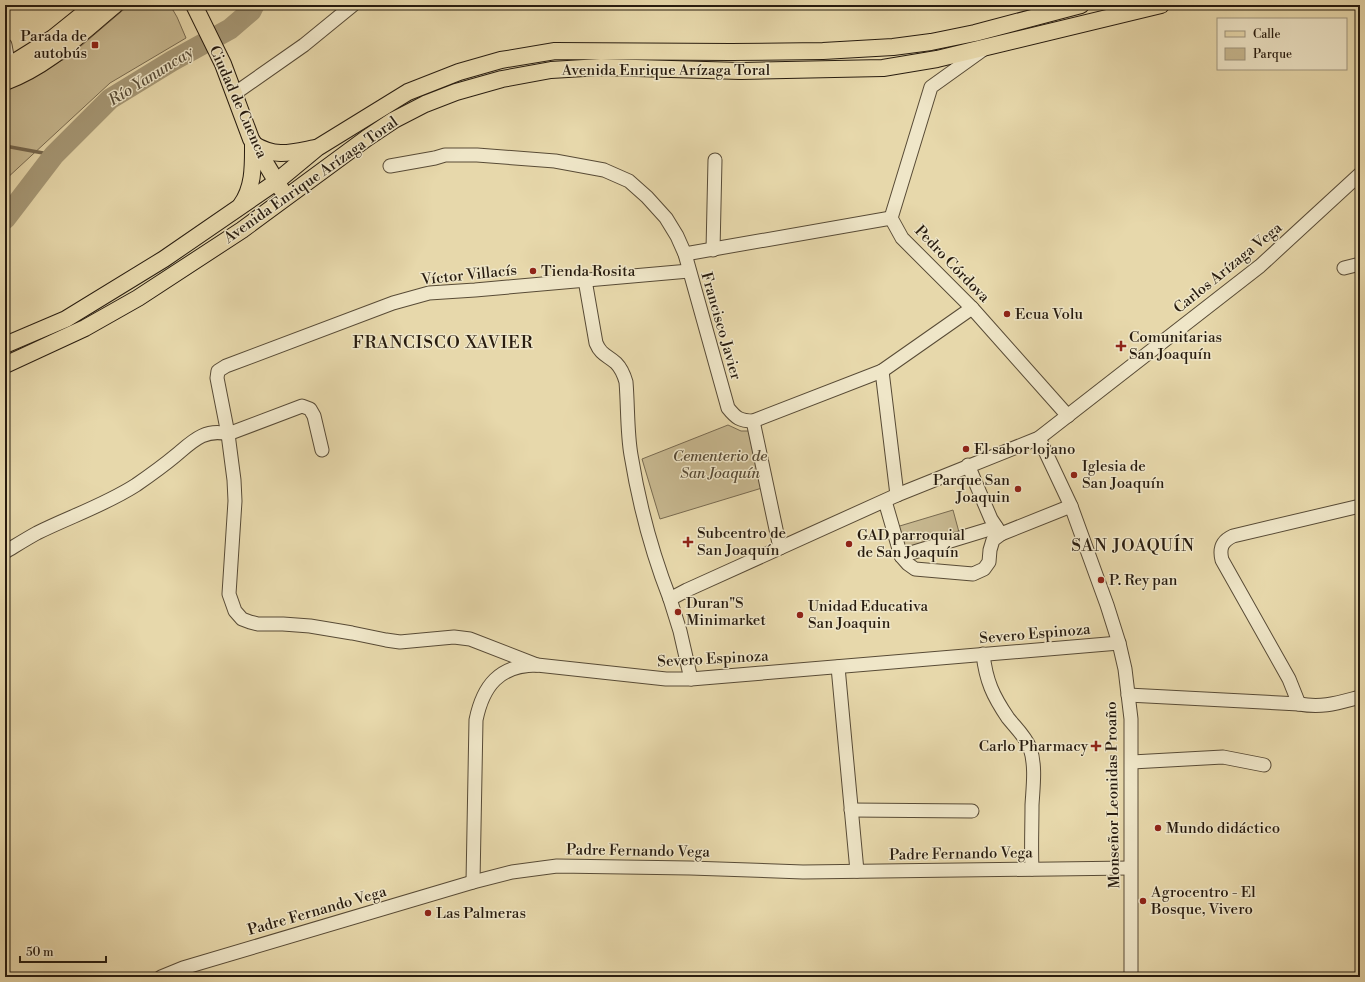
<svg xmlns="http://www.w3.org/2000/svg" width="1365" height="982" font-family="'Libre Bodoni',serif">
  <rect width="100%" height="100%" fill="#e7d8ab"/>
  <filter id="stains"><feTurbulence type="fractalNoise" baseFrequency=".005" numOctaves="4"/><feColorMatrix values="0 0 0 0 .2 0 0 0 0 .09 0 0 0 0 .02 0 0 0 .5 -.17"/></filter>
  <radialGradient id="worn" r=".72"><stop offset=".6" stop-color="#630" stop-opacity="0"/><stop offset="1" stop-color="#630" stop-opacity=".3"/></radialGradient>
  <!-- green -->
  <g fill="#c7b890" stroke="#786a50">
    <path d="M129 5H170L177 17 186 38 110 83 5 180V86L67 58Z"/>
    <path d="M728 425 741 431H752L762 488 660 519 642 459Z"/>
    <path d="M953 510 960 536 903 555 893 528Z"/>
  </g>
  <g fill="none" stroke-linecap="round" stroke-linejoin="round">
    <!-- stream -->
    <path stroke="#74664d" stroke-width="3.5" d="M5 146 54 155"/>
    <!-- river -->
    <path stroke="#a69876" stroke-width="21" d="M5 219 54 155 110 99 172 61 230 29 251 11 254 5"/>
    <defs>
      <g id="minor">
        <path d="M5 45 9 67"/>
        <path d="M984 49 931 87 891 218 902 238 972 308 1068 416"/>
        <path d="M234 94 304 45 353 5"/>
        <path d="M390 166 435 158 445 155H477L555 161 604 170 629 181 647 197 666 218 677 236 685 254 728 408C736 418 740 421 753 421L882 371 972 308"/>
        <path d="M713 250 715 160"/>
        <path d="M685 254 891 218"/>
        <path d="M1344 268 1360 264"/>
        <path d="M585 280 596 343C601 355 607 355 616 363 621 368 624 375 626 382 628 406 627 432 631 455 639 504 652 553 670 599"/>
        <path d="M882 371 897 495"/>
        <path d="M753 421 780 548"/>
        <path d="M1039 438 1071 506 1107 605 1119 643 1125 669 1131 719V977"/>
        <path d="M968 465 991 519 1001 534 1071 506"/>
        <path d="M885 501 901 556 996 527"/>
        <path d="M5 552C15 546 26 539 37 533 69 517 105 505 136 485 149 476 163 466 175 456 192 442 204 428 228 434L302 406 310 409 314 416 322 450"/>
        <path d="M901 556 908 564 915 569 973 574 984 569 989 562 990 550 993 540 1001 534"/>
        <path d="M983 654C986 681 993 696 1008 718 1016 728 1025 736 1030 748 1036 766 1033 787 1032 805 1032 827 1031 848 1032 869"/>
        <path d="M537 665 470 639 454 637 400 642 386 640 352 633 310 626 283 624H258L250 622 242 619 235 611 229 594 235 501 234 480 228 434 217 378 218 371 226 366 393 303 429 293 475 290 689 271"/>
        <path d="M838 667 857 871"/>
        <path d="M691 679 680 631 670 599 687 590 897 495 1039 438 1260 266 1360 174"/>
        <path d="M1128 695 1299 704C1323 708 1337 703 1360 697"/>
        <path d="M1299 704 1289 679 1222 560C1219 548 1222 541 1233 536L1360 506"/>
        <path d="M1132 762 1223 757 1264 765"/>
        <path d="M851 810 972 811"/>
        <path d="M473 882 476 720C483 686 499 665 537 665L666 679H691L1119 643"/>
        <path d="M161 977 183 968 473 882 512 872 557 866 690 868 803 872 1130 868"/>
      </g>
      <g id="major">
        <path d="M194 5 223 64 251 139 281 189"/>
        <path d="M5 68 53 38 94 5"/>
        <path d="M5 82C48 66 80 34 115 5"/>
        <path d="M253 144C276 158 290 153 315 148"/>
        <path d="M241 205C254 187 253 165 253 144"/>
        <path d="M5 345 66 319 164 259 276 182 317 148 408 92 459 72 501 60 555 51 731 52 823 51 893 47 931 42 975 33 1081 5"/>
        <path d="M5 365 85 328 138 298 242 230 367 138 394 120 425 104 456 92 502 79 551 70 601 67 741 71 883 68 937 59 1161 5"/>
      </g>
    </defs>
    <!-- minor casing -->
    <use href="#minor" stroke="#584b36" stroke-width="15"/>
    <!-- major casing -->
    <use href="#major" stroke="#281c0f" stroke-width="18"/>
    <!-- minor -->
    <use href="#minor" stroke="#efe6c8" stroke-width="13"/>
    <!-- major -->
    <use href="#major" stroke="#e7d8ab" stroke-width="16"/>
  </g>
  <!-- markers -->
  <g fill="#8f2418" stroke="#efe6c8" stroke-width="1.5">
    <rect x="91" y="41" width="8" height="8" rx="2"/>
    <circle cx="533" cy="271" r="4"/>
    <circle cx="1007" cy="314" r="4"/>
    <path d="M1119 340h4v4h4v4h-4v4h-4v-4h-4v-4h4z"/>
    <circle cx="966" cy="449" r="4"/>
    <circle cx="1074" cy="475" r="4"/>
    <circle cx="1018" cy="489" r="4"/>
    <path d="M686 536h4v4h4v4h-4v4h-4v-4h-4v-4h4z"/>
    <circle cx="849" cy="544" r="4"/>
    <circle cx="1101" cy="580" r="4"/>
    <circle cx="678" cy="612" r="4"/>
    <circle cx="800" cy="615" r="4"/>
    <path d="M1094 740h4v4h4v4h-4v4h-4v-4h-4v-4h4z"/>
    <circle cx="1158" cy="828" r="4"/>
    <circle cx="1143" cy="901" r="4"/>
    <circle cx="428" cy="913" r="4"/>
  </g>
  <g text-anchor="middle" dominant-baseline="central" stroke-width="3" stroke-linejoin="round" paint-order="stroke">
    <!-- poi labels -->
    <g font-size="15" fill="#281c0f" stroke="#efe6c8" text-anchor="start">
      <text x="87" y="36" text-anchor="end">Parada de<tspan x="87" dy="17">autobús</tspan></text>
      <text x="541" y="271">Tienda Rosita</text>
      <text x="1015" y="314">Ecua Volu</text>
      <text x="1129" y="337">Comunitarias<tspan x="1129" dy="17">San Joaquín</tspan></text>
      <text x="974" y="449">El sabor lojano</text>
      <text x="1082" y="466">Iglesia de<tspan x="1082" dy="17">San Joaquín</tspan></text>
      <text x="1010" y="480" text-anchor="end">Parque San<tspan x="1010" dy="17">Joaquin</tspan></text>
      <text x="697" y="533">Subcentro de<tspan x="697" dy="17">San Joaquín</tspan></text>
      <text x="857" y="535">GAD parroquial<tspan x="857" dy="17">de San Joaquín</tspan></text>
      <text x="1109" y="580">P. Rey pan</text>
      <text x="686" y="603">Duran"S<tspan x="686" dy="17">Minimarket</tspan></text>
      <text x="808" y="606">Unidad Educativa<tspan x="808" dy="17">San Joaquin</tspan></text>
      <text x="1088" y="746" text-anchor="end">Carlo Pharmacy</text>
      <text x="1166" y="828">Mundo didáctico</text>
      <text x="1151" y="892">Agrocentro - El<tspan x="1151" dy="17">Bosque, Vivero</tspan></text>
      <text x="436" y="913">Las Palmeras</text>
    </g>
    <!-- street labels -->
    <g font-size="15" fill="#281c0f" stroke="#efe6c8">
      <text x="666" y="70">Avenida Enrique Arízaga Toral</text>
      <text transform="translate(238 102) rotate(66)">Ciudad de Cuenca</text>
      <text transform="translate(311 180) rotate(-35)">Avenida Enrique Arízaga Toral</text>
      <text transform="translate(952 264) rotate(46)">Pedro Córdova</text>
      <text transform="translate(1228 268) rotate(-39)">Carlos Arízaga Vega</text>
      <text transform="translate(469 275) rotate(-6)">Víctor Villacís</text>
      <text transform="translate(721 326) rotate(74)">Francisco Javier</text>
      <text transform="translate(1035 634) rotate(-5)">Severo Espinoza</text>
      <text transform="translate(713 659) rotate(-3)">Severo Espinoza</text>
      <text transform="translate(1113 795) rotate(-91)">Monseñor Leonidas Proaño</text>
      <text transform="translate(638 851) rotate(1)">Padre Fernando Vega</text>
      <text transform="translate(961 854) rotate(-1)">Padre Fernando Vega</text>
      <text transform="translate(317 911) rotate(-16)">Padre Fernando Vega</text>
    </g>
    <!-- park labels -->
    <g font-size="15" font-style="italic" fill="#584b36" stroke="#efe6c8">
      <text x="720" y="456">Cementerio de<tspan x="720" dy="17">San Joaquín</tspan></text>
    </g>
    <!-- water labels -->
    <g font-size="16" font-style="italic" fill="#5a4e38" stroke="#efe6c8">
      <text transform="translate(151 76) rotate(-32)">Río Yanuncay</text>
    </g>
    <!-- quarter labels -->
    <g font-size="17" letter-spacing="1" fill="#281c0f" stroke="#efe6c8">
      <text x="443" y="343">FRANCISCO XAVIER</text>
      <text x="1133" y="546">SAN JOAQUÍN</text>
    </g>
  </g>
  <!-- margin -->
  <rect width="1365" height="982" fill="none" stroke="#e7d8ab" stroke-width="20"/>
  <rect x="6" y="6" width="1353" height="970" fill="none" stroke="#281c0f" stroke-width="2"/>
  <rect x="10" y="10" width="1345" height="962" fill="none" stroke="#281c0f"/>
  <!-- legend -->
  <rect x="1217" y="18" width="130" height="52" fill="#efe6c8" stroke="#9f957e"/>
  <rect x="1225" y="31" width="20" height="6" fill="#e7d8ab" stroke="#9f957e"/>
  <text x="1253" y="38" font-size="12" fill="#281c0f">Calle</text>
  <rect x="1225" y="48" width="20" height="12" fill="#c7b890" stroke="#9f957e"/>
  <text x="1253" y="58" font-size="12" fill="#281c0f">Parque</text>
  <!-- scale -->
  <path d="M20 956v6h86v-6" fill="none" stroke="#281c0f" stroke-width="2"/>
  <text x="26" y="956" font-size="12" fill="#281c0f" stroke="#efe6c8" stroke-width="3" paint-order="stroke">50 m</text>
  <rect width="100%" height="100%" filter="url(#stains)"/>
  <rect width="100%" height="100%" fill="url(#worn)"/>
</svg>
